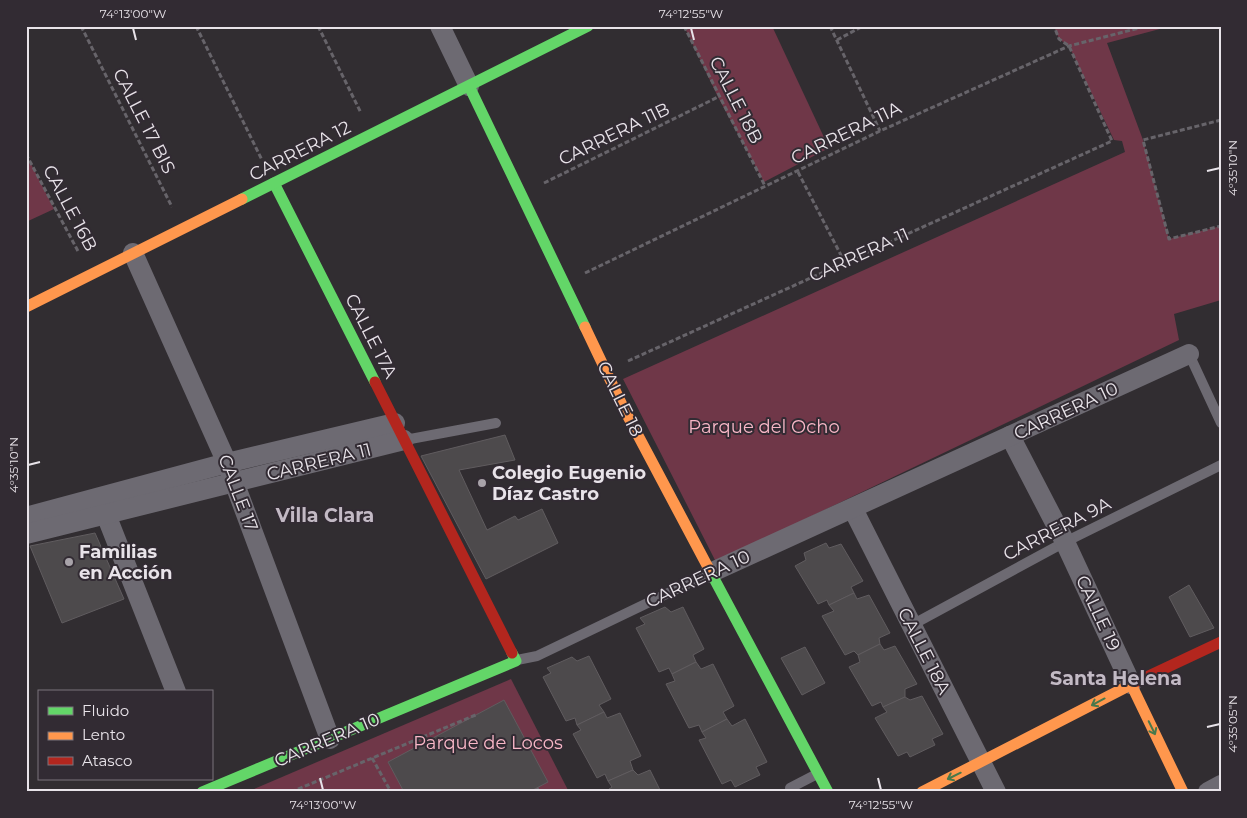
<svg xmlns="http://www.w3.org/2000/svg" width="1247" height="818" font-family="Montserrat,sans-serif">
  <rect width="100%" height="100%" fill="#312d31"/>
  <!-- green -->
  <g fill="#6f3748">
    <path d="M684 26H772L829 148 764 182 718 97Z"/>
    <path d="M1054 26H1171L1107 43 1143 140 1169 239 1221 226V300L1174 314 1179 340 716 562 623 379 1125 152 1122 141 1114 140 1069 46 1059 39Z"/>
    <path d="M26 154 54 209 26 222Z"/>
    <path d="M511 679 569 792H247Z"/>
  </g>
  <!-- building -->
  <g fill="#4d4a4c" stroke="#605c5f">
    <path d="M505 435 515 460 459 470 487 530 515 516 518 520 542 509 558 543 486 579 421 456Z"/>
    <path d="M95 533 124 599 62 623 30 546Z"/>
    <path d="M826 543 829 548 841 544 863 581 851 587 854 593 829 605 827 600 818 604 795 566 806 560 804 553Z"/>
    <path d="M1189 585 1214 628 1190 637 1169 597Z"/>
    <path d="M854 593 857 599 869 595 890 633 879 638 880 644 858 655 854 651 845 655 822 616 834 611 829 605Z"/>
    <path d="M665 607 671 612 683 607 704 649 693 655 696 662 672 674 669 668 659 672 636 628 645 624 640 618Z"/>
    <path d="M880 644 884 650 895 646 917 684 905 689V697L883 707 881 702 872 706 849 667 860 662 858 655Z"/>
    <path d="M805 647 825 683 802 695 781 658Z"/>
    <path d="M589 656 611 699 599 705 604 712 577 725 575 718 566 721 543 677 551 673 547 668 572 657 577 661Z"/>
    <path d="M696 662 701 669 713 664 734 706 723 712 727 719 702 732 699 725 689 728 666 684 675 681 672 674Z"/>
    <path d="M922 696 943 734 932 739 935 745 910 757 907 752 898 756 875 718 887 712 883 707 905 697 910 700Z"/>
    <path d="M504 700 548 782 529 792H404L388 762Z"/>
    <path d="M604 712 607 718 620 713 641 756 630 761 633 770 608 781 605 774 597 778 573 734 581 730 577 725Z"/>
    <path d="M727 719 732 726 745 719 767 762 756 767 760 775 735 787 731 780 722 784 699 740 706 738 702 732Z"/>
    <path d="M633 770 638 775 650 770 661 792H605L612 787 608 781Z"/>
  </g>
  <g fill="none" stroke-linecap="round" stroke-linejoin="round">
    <!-- path -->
    <g stroke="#67646a" stroke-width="3" stroke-dasharray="5 2.5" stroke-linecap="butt">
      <path d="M81 26 172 207"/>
      <path d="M196 26 262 160"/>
      <path d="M318 26 361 113"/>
      <path d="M684 26 765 186"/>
      <path d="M830 26 880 131"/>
      <path d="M837 40 863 26"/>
      <path d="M1221 120 1143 140 1169 239 1221 226"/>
      <path d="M26 154 79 253"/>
      <path d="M798 172 844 261"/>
      <path d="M544 183 718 97"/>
      <path d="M585 273 880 131 1069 46 1147 26"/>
      <path d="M628 361 1112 141 1069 46 1059 39 1054 26"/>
      <path d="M372 758 391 792"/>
      <path d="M537 788 539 792"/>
      <path d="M291 792 478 714"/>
    </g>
    <!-- lane -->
    <g stroke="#6d6a72" stroke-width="10">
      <path d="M1189 354 1221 423"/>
      <path d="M405 440 496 423"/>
      <path d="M910 626 1065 542 1221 465"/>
      <path d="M517 660 537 656 710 573"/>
      <path d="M790 788 817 774"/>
    </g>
    <!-- street -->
    <g stroke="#6d6a72" stroke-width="20">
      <path d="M440 26 469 86"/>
      <path d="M133 253 227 463 330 739"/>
      <path d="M1010 436 1065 542 1131 684"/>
      <path d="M101 502 176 692"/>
      <path d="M853 509 996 792"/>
      <path d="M26 517 227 463 395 423"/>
      <path d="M26 534 404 440"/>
      <path d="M710 573 1189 354"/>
      <path d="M1208 792 1221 785"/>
    </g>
    <!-- fast -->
    <g stroke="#63d668" stroke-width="11">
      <path d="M469 86 585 327"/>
      <path d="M274 183 375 382"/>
      <path d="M242 199 588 26"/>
      <path d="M710 571 828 792"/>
      <path d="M202 792 516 661 512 653"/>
    </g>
    <!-- slow -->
    <g stroke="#ff974d" stroke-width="11">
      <path d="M26 307 242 199"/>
      <path d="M585 327 624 409 710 571"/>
      <path d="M1131 684 1183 792"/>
      <path d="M922 792 1138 681"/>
    </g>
    <!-- jam -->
    <g stroke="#b3261e" stroke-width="11">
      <path d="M375 382 512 653"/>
      <path d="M1138 681 1221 642"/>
    </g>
  </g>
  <!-- one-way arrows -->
  <defs><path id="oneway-shaft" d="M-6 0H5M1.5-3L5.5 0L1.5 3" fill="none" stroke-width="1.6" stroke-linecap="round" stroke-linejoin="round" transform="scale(1.25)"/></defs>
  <g stroke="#48784b">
    <use href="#oneway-shaft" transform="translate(1098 702) rotate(152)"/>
    <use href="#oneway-shaft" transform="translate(1152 728) rotate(64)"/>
    <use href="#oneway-shaft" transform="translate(954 776) rotate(154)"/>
  </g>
  <!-- ticks -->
  <path fill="none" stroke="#e8e3e9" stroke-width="2" d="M133 28 136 40M691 28 694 40M1207 171 1220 168M28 465 40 462M1207 727 1220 724M320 778 323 790M878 778 881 790"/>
  <!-- markers -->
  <g fill="#a8a3a9" stroke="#322b33" stroke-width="2">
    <circle cx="482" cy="483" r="5"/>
    <circle cx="69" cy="562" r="5"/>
  </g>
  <g text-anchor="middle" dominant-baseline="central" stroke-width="4" stroke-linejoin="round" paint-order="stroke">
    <!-- street labels -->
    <g font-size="18" fill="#e8e3e9" stroke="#322b33">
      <text transform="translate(736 100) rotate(63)">CALLE 18B</text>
      <text transform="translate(144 121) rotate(63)">CALLE 17 BIS</text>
      <text transform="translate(846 133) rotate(-26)">CARRERA 11A</text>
      <text transform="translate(614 134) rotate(-26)">CARRERA 11B</text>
      <text transform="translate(300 151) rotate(-27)">CARRERA 12</text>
      <text transform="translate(70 208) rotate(62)">CALLE 16B</text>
      <text transform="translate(859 255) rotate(-24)">CARRERA 11</text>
      <text transform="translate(371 336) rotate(63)">CALLE 17A</text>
      <text transform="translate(620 399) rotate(64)">CALLE 18</text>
      <text transform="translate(1066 411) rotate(-25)">CARRERA 10</text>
      <text transform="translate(319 462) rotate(-14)">CARRERA 11</text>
      <text transform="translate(238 493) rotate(69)">CALLE 17</text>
      <text transform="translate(1057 529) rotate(-27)">CARRERA 9A</text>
      <text transform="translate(698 579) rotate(-25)">CARRERA 10</text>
      <text transform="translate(1098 613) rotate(65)">CALLE 19</text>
      <text transform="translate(924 651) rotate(63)">CALLE 18A</text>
      <text transform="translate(327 740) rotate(-23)">CARRERA 10</text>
    </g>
    <!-- park labels -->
    <g font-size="18" fill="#f9b7c7" stroke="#322b33">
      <text x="764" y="427">Parque del Ocho</text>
      <text x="488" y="743">Parque de Locos</text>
    </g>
    <!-- poi labels -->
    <g font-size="18" font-weight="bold" fill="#e8e3e9" stroke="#322b33" text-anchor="start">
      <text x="492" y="473">Colegio Eugenio<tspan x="492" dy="21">Díaz Castro</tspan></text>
      <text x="79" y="552">Familias<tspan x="79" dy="21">en Acción</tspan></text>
    </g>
    <!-- neighbourhood labels -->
    <g font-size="19" font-weight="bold" fill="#c3bac5" stroke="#322b33">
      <text x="325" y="515">Villa Clara</text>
      <text x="1116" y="678">Santa Helena</text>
    </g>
  </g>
  <!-- border -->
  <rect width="1247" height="818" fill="none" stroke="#322b33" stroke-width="55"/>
  <!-- legend -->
  <rect x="38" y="690" width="175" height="90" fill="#322b33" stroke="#7b757c"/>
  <rect x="48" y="707" width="25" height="8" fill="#63d668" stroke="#7b757c"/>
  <text x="82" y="716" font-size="15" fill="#e8e3e9">Fluido</text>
  <rect x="48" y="732" width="25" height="8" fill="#ff974d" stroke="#7b757c"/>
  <text x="82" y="740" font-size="15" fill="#e8e3e9">Lento</text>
  <rect x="48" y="757" width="25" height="8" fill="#b3261e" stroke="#7b757c"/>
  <text x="82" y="766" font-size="15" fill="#e8e3e9">Atasco</text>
  <rect x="28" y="28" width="1192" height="762" fill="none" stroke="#e8e3e9" stroke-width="2"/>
  <g font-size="12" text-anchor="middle" fill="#e8e3e9">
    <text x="133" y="18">74°13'00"W</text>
    <text x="691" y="18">74°12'55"W</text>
    <text transform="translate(1233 168) rotate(-90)" y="4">4°35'10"N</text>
    <text transform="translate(14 465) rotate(-90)" y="4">4°35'10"N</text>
    <text transform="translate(1233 724) rotate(-90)" y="4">4°35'05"N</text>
    <text x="323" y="809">74°13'00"W</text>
    <text x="881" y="809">74°12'55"W</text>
  </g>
</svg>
